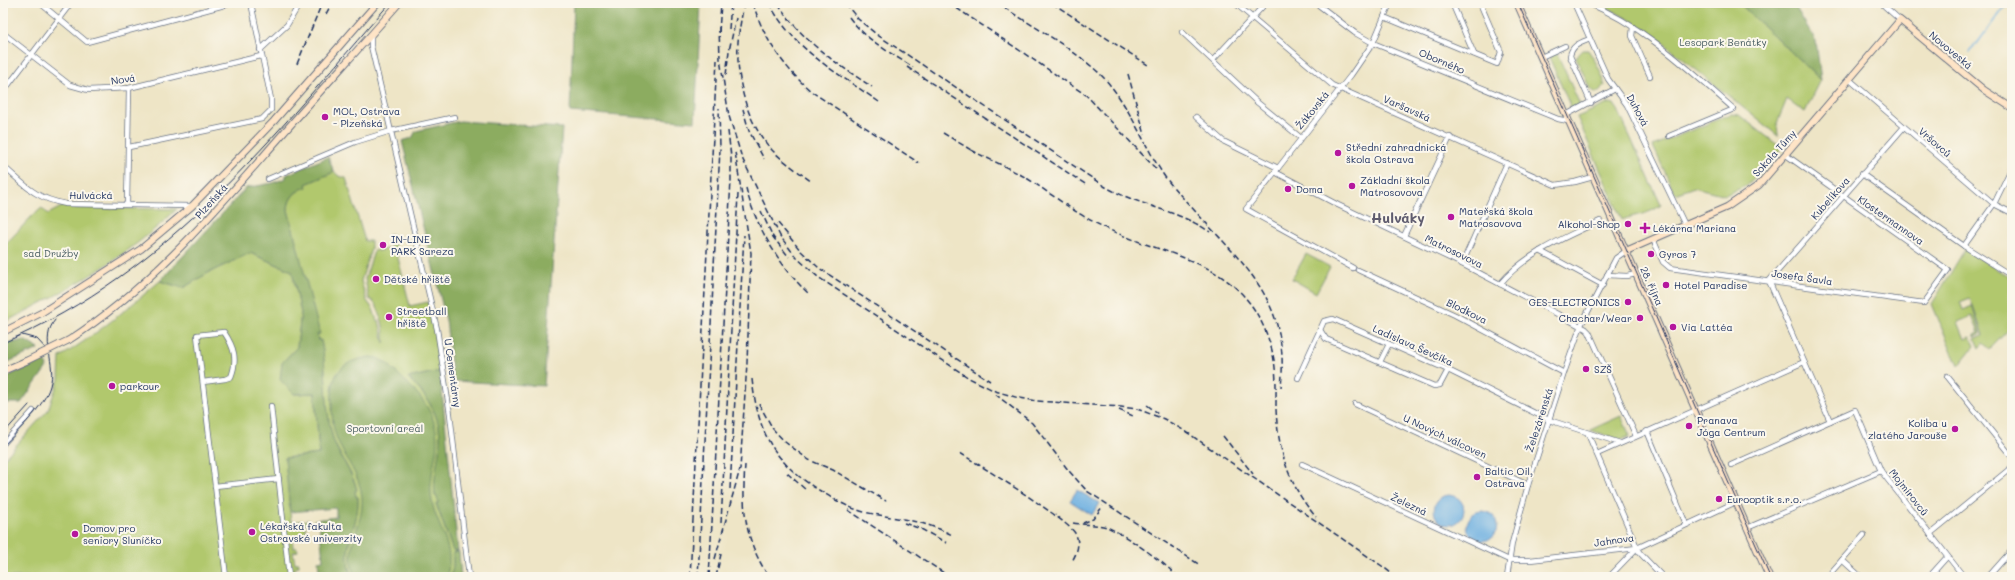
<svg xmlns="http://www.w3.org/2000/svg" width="2015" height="580" font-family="Mali,sans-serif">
  <rect width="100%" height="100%" fill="#fbf7ec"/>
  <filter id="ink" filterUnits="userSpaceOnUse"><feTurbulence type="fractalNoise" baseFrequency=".025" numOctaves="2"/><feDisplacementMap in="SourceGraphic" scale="8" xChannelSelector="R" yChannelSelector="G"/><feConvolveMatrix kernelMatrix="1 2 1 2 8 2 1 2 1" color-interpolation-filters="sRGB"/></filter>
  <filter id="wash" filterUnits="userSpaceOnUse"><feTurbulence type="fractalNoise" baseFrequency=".012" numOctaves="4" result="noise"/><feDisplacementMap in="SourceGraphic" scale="16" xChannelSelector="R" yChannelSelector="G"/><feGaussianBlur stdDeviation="0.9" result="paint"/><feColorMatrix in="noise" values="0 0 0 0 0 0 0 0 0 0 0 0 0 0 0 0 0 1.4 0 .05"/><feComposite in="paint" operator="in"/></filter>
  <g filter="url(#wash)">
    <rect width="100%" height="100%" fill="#eee5c6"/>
    <!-- green -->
    <g fill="#b1c86d" stroke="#667c66">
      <path d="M1599 3H1739L1821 80 1805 112 1787 99 1777 123 1778 136 1646 29Z"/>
      <path d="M1583 50H1588C1595 60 1603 74 1605 86L1599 92H1594L1590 89 1576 57Z"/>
      <path d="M1557 53 1580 105 1571 108 1549 57Z"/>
      <path d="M1610 103 1614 104 1618 110 1661 205C1649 215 1636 214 1622 220L1577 117Z"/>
      <path d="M1731 114 1739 115 1779 146 1781 151 1748 185 1725 195 1694 187 1675 194 1653 146Z"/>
      <path d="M334 172 339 176 346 178 365 241H371V249L361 281 367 301 373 309 377 321 379 320 384 343C385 330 380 303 369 299L365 279 374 251 377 250 378 251 391 248 388 235 392 234 410 306 428 302 435 328 440 371 408 378C429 398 444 420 439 451 437 467 434 480 435 496H437L438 503 436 504 453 551H458L459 552 453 553V567L450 577H352C339 548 359 527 358 497H356L355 490H357C352 470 338 455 332 435 323 405 328 371 321 341H319L317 334H319L288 210C288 198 296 191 306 187V184Z"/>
      <path d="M63 206 77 208 177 209C165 220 153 231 140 241 98 274 50 299 3 323V247L33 215 42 208 48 214Z"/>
      <path d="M1965 249 2012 279V326L1990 349 1983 343 1979 348 1975 339 1983 335 1970 298 1960 302 1963 310 1972 306 1981 334 1975 337V335L1979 333 1972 316 1958 322 1965 339 1970 337 1974 346 1958 366 1932 304Z"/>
      <path d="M250 253 292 271 301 313 297 347 282 363 294 394 315 393 319 454 285 458 291 522 309 520V522L305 523 306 533H310V535L292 537 293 548H297L298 551 293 552 295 563H299V566L295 567 296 577H3V460L48 410 59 379 60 357C96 335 128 308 160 281L183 288 208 273Z"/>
      <path d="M1306 254 1330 267 1316 293 1292 279Z"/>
      <path d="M1621 416 1630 436 1621 440 1590 430Z"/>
    </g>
    <!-- forest -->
    <g fill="#8cac60" stroke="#546e5f">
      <path d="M574 3H701L695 122 570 112Z"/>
      <path d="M1739 3H1793L1816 41 1821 80Z"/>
      <path d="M460 121 562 128 544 386 453 381 446 320 402 141 412 138 416 131Z"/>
      <path d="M328 157 334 172 306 184 307 187C296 190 288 198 288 210L320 334H317L319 341 321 340C328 371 324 404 332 435 337 455 352 470 357 490L355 491 356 497H358C360 527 339 547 352 577H325L324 570H319L318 561 323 560 319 522H315L314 520 336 517V508L290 512 285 458 319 454 315 393 294 394 280 380 282 363 297 347 301 313 292 271 250 253 208 273 183 288 160 281 246 188 273 183 286 178V175Z"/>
      <path d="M24 340 39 349 3 364V345Z"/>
      <path d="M371 357C384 358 394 370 403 379 425 399 441 421 436 453 433 469 429 484 432 501 437 528 457 549 446 577H355C342 547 364 527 362 497 360 475 345 460 337 439 333 429 332 418 332 406 330 376 338 361 371 357Z"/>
      <path d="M45 360 47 367 21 403H3V378Z"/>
      <path d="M440 371 458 551H453L436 503H438L437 496H435C433 480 437 466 439 451 444 420 429 397 408 378Z"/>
      <path d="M459 552 461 577H450L453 567V553Z"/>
    </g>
    <!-- water -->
    <g fill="#6aaee0" stroke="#426e9f">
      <path d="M1077 490 1099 503 1092 515 1070 501Z"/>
      <circle cx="1449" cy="510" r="15"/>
      <circle cx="1482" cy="526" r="15"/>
    </g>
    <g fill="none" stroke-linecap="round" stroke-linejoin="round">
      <!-- stream -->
      <path stroke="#6aaee0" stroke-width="1.5" d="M1969 52 1976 45 2007 3"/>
    </g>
  </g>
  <g filter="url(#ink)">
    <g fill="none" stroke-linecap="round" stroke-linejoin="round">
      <defs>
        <g id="street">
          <path d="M40 3 87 42 232 3"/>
          <path d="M1235 3 1332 85 1555 185 1575 182 1593 177"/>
          <path d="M1316 3 1355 33 1373 43 1558 119 1568 121"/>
          <path d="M1452 3 1474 54"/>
          <path d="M1574 3 1608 79 1627 105 1685 225"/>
          <path d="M1588 3C1644 26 1689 70 1734 109L1669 136"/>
          <path d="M1881 3 1900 20"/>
          <path d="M1384 17 1497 64 1501 52 1480 3"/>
          <path d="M1633 27 1632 36 1650 76"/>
          <path d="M1182 32 1258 103 1301 138"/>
          <path d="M3 33 70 85 88 90 129 88 261 56"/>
          <path d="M371 35V46L437 329 450 414 469 577"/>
          <path d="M1590 39C1580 43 1572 45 1570 56L1591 103"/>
          <path d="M260 50 287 25 300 3"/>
          <path d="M1541 57 1565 46"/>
          <path d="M1213 60 1266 3"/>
          <path d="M1850 80 1994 204 2012 213"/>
          <path d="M3 92 71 3"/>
          <path d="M1566 115 1615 89"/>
          <path d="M1196 117 1223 141 1278 168"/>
          <path d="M129 147 262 119 271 110V99L251 3"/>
          <path d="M3 166C26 186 34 198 66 204L192 206"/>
          <path d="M1275 172 1338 205 1462 264 1586 329 1589 332 1636 436"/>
          <path d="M1862 174 1964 246 2012 276"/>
          <path d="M268 179 355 142 391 131 455 117"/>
          <path d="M127 204 129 88"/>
          <path d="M1404 236 1450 137"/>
          <path d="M1653 239 1663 262 1670 268 1924 303 1948 270 1786 155"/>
          <path d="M1964 246 1994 204 2012 167"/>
          <path d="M1540 251 1603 285"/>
          <path d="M1462 264 1507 163"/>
          <path d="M1353 268 1246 209 1351 75 1373 43 1390 3"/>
          <path d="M1358 270 1455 315 1564 373"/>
          <path d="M1607 275 1627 276 1636 274"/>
          <path d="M1500 284C1525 254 1565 237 1600 221"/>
          <path d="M1320 330 1326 339 1434 386 1440 385 1448 370"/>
          <path d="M1380 362 1389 344"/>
          <path d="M1947 376 2012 457"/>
          <path d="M1298 378 1324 321 1333 319 1448 370 1549 420 1620 443"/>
          <path d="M203 382 225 379 231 377C238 359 234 347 224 332L197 335 226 577"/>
          <path d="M1355 404 1528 485"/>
          <path d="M271 406 289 577"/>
          <path d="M1830 421 1769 281 1904 127"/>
          <path d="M1647 431 1686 524"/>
          <path d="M1588 434 1639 552 1663 577"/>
          <path d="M3 444 33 411"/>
          <path d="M1597 454 1804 362"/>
          <path d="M1302 464 1509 560H1530L1637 548 1736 502"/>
          <path d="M1731 465 1855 410 1881 471 1964 577"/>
          <path d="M215 486 279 479"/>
          <path d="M1747 528 1881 471"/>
          <path d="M1930 534 2012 467"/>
          <path d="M1842 560 1861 577"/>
          <path d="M1507 577 1512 543 1528 485 1564 373 1581 325 1616 258 1626 251"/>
          <path d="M1609 577 1637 548"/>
          <path d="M1827 577 1864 535"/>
          <path d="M1929 577 1947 557"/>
          <path d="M1988 577 2012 550"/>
        </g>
        <g id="secondary">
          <path d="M1517 3 1769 577"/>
          <path d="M1626 251 1727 207 1759 185 1900 20 1984 90 2012 108"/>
          <path d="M3 332 41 313 141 249 192 206 274 121 377 3"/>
          <path d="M69 340C152 287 216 210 280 137 319 92 360 48 399 3"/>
          <path d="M3 371 26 361"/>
        </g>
      </defs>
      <!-- street casing -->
      <use href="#street" stroke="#656f82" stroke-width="6"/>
      <!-- secondary casing -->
      <use href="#secondary" stroke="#656f82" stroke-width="8"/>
      <!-- street -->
      <use href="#street" stroke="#fff" stroke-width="4.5"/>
      <!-- secondary -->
      <use href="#secondary" stroke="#fee4c6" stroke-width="6"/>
      <!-- tram -->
      <g stroke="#1b2f5e" stroke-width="1">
        <path d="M1518 3 1770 577"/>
        <path d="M22 335 37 339 49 352"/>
        <path d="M3 343C172 270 272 137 390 3"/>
        <path d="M3 434 29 405"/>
        <path d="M3 446C18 430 44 407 50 386 57 364 39 339 55 320"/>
      </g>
      <!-- rail -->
      <g stroke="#1b2f5e" stroke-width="1.5" stroke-dasharray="6 3" stroke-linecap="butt">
        <path d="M744 3C742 16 739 29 738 42 736 79 746 122 772 150 784 162 799 172 812 182"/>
        <path d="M753 3C763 38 784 68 812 92L919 163"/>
        <path d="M769 3C795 51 835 71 879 102"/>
        <path d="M778 3C801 41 836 63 872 87"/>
        <path d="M845 3 858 19 876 34 1104 186C1138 206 1176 209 1210 232"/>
        <path d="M949 3 1086 95 1157 170"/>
        <path d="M997 3C1029 24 1071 47 1099 73 1129 102 1142 143 1165 177 1174 189 1185 200 1195 211 1247 268 1290 302 1281 387"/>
        <path d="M1052 3 1148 65"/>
        <path d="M326 14 332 3"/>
        <path d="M849 17C865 39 890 53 913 67"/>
        <path d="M719 27 720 59 729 116 742 158 780 236 796 257 818 277 969 378 995 391 1019 398 1037 401 1121 407 1137 409 1164 419 1185 431 1382 566 1396 577"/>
        <path d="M729 29 731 3"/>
        <path d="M719 32 721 3"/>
        <path d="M297 64 322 3"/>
        <path d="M907 67 1085 184"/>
        <path d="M1128 74 1145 135"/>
        <path d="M726 75 729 51 736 18"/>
        <path d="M743 109 749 131 764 159"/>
        <path d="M943 133 976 153"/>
        <path d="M971 150C990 160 1010 168 1028 179 1050 193 1071 210 1094 222 1163 260 1244 254 1271 347 1277 367 1276 388 1276 409 1278 451 1289 486 1316 517"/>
        <path d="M746 188C755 225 780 267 808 293"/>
        <path d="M761 211 773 237 789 257"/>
        <path d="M778 223 801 251 819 268 990 381"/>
        <path d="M752 379C758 434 774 463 822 492 835 500 849 508 864 512 896 519 921 519 952 535"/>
        <path d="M995 394 1032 423 1069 471 1087 491 1200 565"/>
        <path d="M759 404 773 429 785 442 809 460 833 470 886 501"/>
        <path d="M1147 405 1158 413"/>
        <path d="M1119 410 1133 416"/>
        <path d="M1223 436 1253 474"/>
        <path d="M960 453C979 465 1071 521 1076 535 1080 544 1077 553 1072 561"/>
        <path d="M745 465C742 509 744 539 769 577"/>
        <path d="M787 473 806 490"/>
        <path d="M730 489 744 235"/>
        <path d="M848 510 950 577"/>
        <path d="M721 523 738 194"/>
        <path d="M904 523 921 529 947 543"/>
        <path d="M1073 523C1084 525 1096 524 1107 527 1122 533 1168 564 1177 577"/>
        <path d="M1083 523 1093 519 1103 506"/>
        <path d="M715 559 740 469 747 363 751 253 735 152"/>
        <path d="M690 577 717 60"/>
        <path d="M698 577 720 149 719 108"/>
        <path d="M709 577 731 180V157L728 131"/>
        <path d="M716 577 721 554"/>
      </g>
      <defs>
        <path id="secondary-bridge" d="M26 361 69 340"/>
      </defs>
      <!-- secondary-bridge casing -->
      <use href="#secondary-bridge" stroke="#656f82" stroke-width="8" stroke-linecap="butt"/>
      <!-- secondary-bridge -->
      <use href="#secondary-bridge" stroke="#fee4c6" stroke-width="6"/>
    </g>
  </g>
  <!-- markers -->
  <g fill="#b5179e" stroke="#fbf7ec" stroke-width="1.5">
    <circle cx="325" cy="117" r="4"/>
    <circle cx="1338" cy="153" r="4"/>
    <circle cx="1352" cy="186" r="4"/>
    <circle cx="1288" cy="189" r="4"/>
    <circle cx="1451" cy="217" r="4"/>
    <circle cx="1628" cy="224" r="4"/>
    <path d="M1643 222h4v4h4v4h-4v4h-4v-4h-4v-4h4z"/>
    <circle cx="383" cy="245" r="4"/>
    <circle cx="1651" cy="254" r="4"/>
    <circle cx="376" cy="279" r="4"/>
    <circle cx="1666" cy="285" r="4"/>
    <circle cx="1628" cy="302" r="4"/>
    <circle cx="389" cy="317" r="4"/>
    <circle cx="1640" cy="318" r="4"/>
    <circle cx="1673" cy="327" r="4"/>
    <circle cx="1586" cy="369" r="4"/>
    <circle cx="112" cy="386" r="4"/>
    <circle cx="1689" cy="426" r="4"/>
    <circle cx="1955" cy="429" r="4"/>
    <circle cx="1477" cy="477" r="4"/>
    <circle cx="1719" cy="499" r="4"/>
    <circle cx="252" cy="532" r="4"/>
    <circle cx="75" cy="534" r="4"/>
  </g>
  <g text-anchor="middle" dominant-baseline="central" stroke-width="4" stroke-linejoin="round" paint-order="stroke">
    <!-- park labels -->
    <g font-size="10" fill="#485d62" stroke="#fbf7ec">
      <text x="1723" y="42">Lesopark Benátky</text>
      <text x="51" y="253">sad Družby</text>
      <text x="385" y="428">Sportovní areál</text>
    </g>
    <!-- street labels -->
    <g font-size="10" fill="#1b2f5e" stroke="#fbf7ec">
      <text transform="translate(1951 50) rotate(40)">Novoveská</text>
      <text transform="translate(1442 61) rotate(23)">Oborného</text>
      <text transform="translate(123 79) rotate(-8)">Nová</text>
      <text transform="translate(1407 108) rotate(24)">Varšavská</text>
      <text transform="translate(1312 110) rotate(-51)">Žákovská</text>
      <text transform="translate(1638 110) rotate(62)">Duhová</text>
      <text transform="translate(1935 142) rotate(41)">Vršovců</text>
      <text transform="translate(1774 153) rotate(-48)">Sokola Tůmy</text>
      <text x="91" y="195">Hulvácká</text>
      <text transform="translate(1830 198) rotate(-49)">Kubelíkova</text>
      <text transform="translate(211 201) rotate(-48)">Plzeňská</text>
      <text transform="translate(1891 220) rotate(35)">Klostermannova</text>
      <text transform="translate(1454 251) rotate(26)">Matrosovova</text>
      <text transform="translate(1802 277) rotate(8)">Josefa Šavla</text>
      <text transform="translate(1652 286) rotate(66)">28. října</text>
      <text transform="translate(1467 311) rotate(26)">Blodkova</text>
      <text transform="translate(1413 345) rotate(24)">Ladislava Ševčíka</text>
      <text transform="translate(453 373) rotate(82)">U Cementárny</text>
      <text transform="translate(1539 420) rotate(-72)">Železárenská</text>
      <text transform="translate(1445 436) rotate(25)">U Nových válcoven</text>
      <text transform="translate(1909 492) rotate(52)">Mojmírovců</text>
      <text transform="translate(1409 504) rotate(25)">Železná</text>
      <text transform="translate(1614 540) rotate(-8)">Jahnova</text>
    </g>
    <!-- poi labels -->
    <g font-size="10" fill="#1b2f5e" stroke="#fbf7ec" text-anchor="start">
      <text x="333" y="111">MOL, Ostrava<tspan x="333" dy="12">- Plzeňská</tspan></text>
      <text x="1346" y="147">Střední zahradnická<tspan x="1346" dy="12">škola Ostrava</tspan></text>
      <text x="1360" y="180">Základní škola<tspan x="1360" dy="12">Matrosovova</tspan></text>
      <text x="1296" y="189">Doma</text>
      <text x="1459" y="211">Mateřská škola<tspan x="1459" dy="12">Matrosovova</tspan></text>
      <text x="1620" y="224" text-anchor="end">Alkohol-Shop</text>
      <text x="1653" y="228">Lékárna Mariana</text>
      <text x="391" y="239">IN-LINE<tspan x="391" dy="12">PARK Sareza</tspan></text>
      <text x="1659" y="254">Gyros 7</text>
      <text x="384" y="279">Dětské hřiště</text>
      <text x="1674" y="285">Hotel Paradise</text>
      <text x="1620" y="302" text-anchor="end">GES-ELECTRONICS</text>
      <text x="397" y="311">Streetball<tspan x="397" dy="12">hřiště</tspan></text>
      <text x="1632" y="318" text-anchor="end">Chachar/Wear</text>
      <text x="1681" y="327">Via Lattéa</text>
      <text x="1594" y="369">SZŠ</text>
      <text x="120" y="386">parkour</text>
      <text x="1697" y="420">Pranava<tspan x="1697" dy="12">Jóga Centrum</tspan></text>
      <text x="1947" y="423" text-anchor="end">Koliba u<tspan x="1947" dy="12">zlatého Jarouše</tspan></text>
      <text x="1485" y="471">Baltic Oil,<tspan x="1485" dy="12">Ostrava</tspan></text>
      <text x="1727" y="499">Eurooptik s.r.o.</text>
      <text x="260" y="526">Lékařská fakulta<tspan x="260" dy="12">Ostravské univerzity</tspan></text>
      <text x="83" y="528">Domov pro<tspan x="83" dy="12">seniory Sluníčko</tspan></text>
    </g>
    <!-- district labels -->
    <g font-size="14" font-weight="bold" fill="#5f5c6f" stroke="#fbf7ec">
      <text x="1398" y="217">Hulváky</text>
    </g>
  </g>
  <!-- margin -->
  <rect width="2015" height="580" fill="none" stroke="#fbf7ec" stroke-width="16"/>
</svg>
